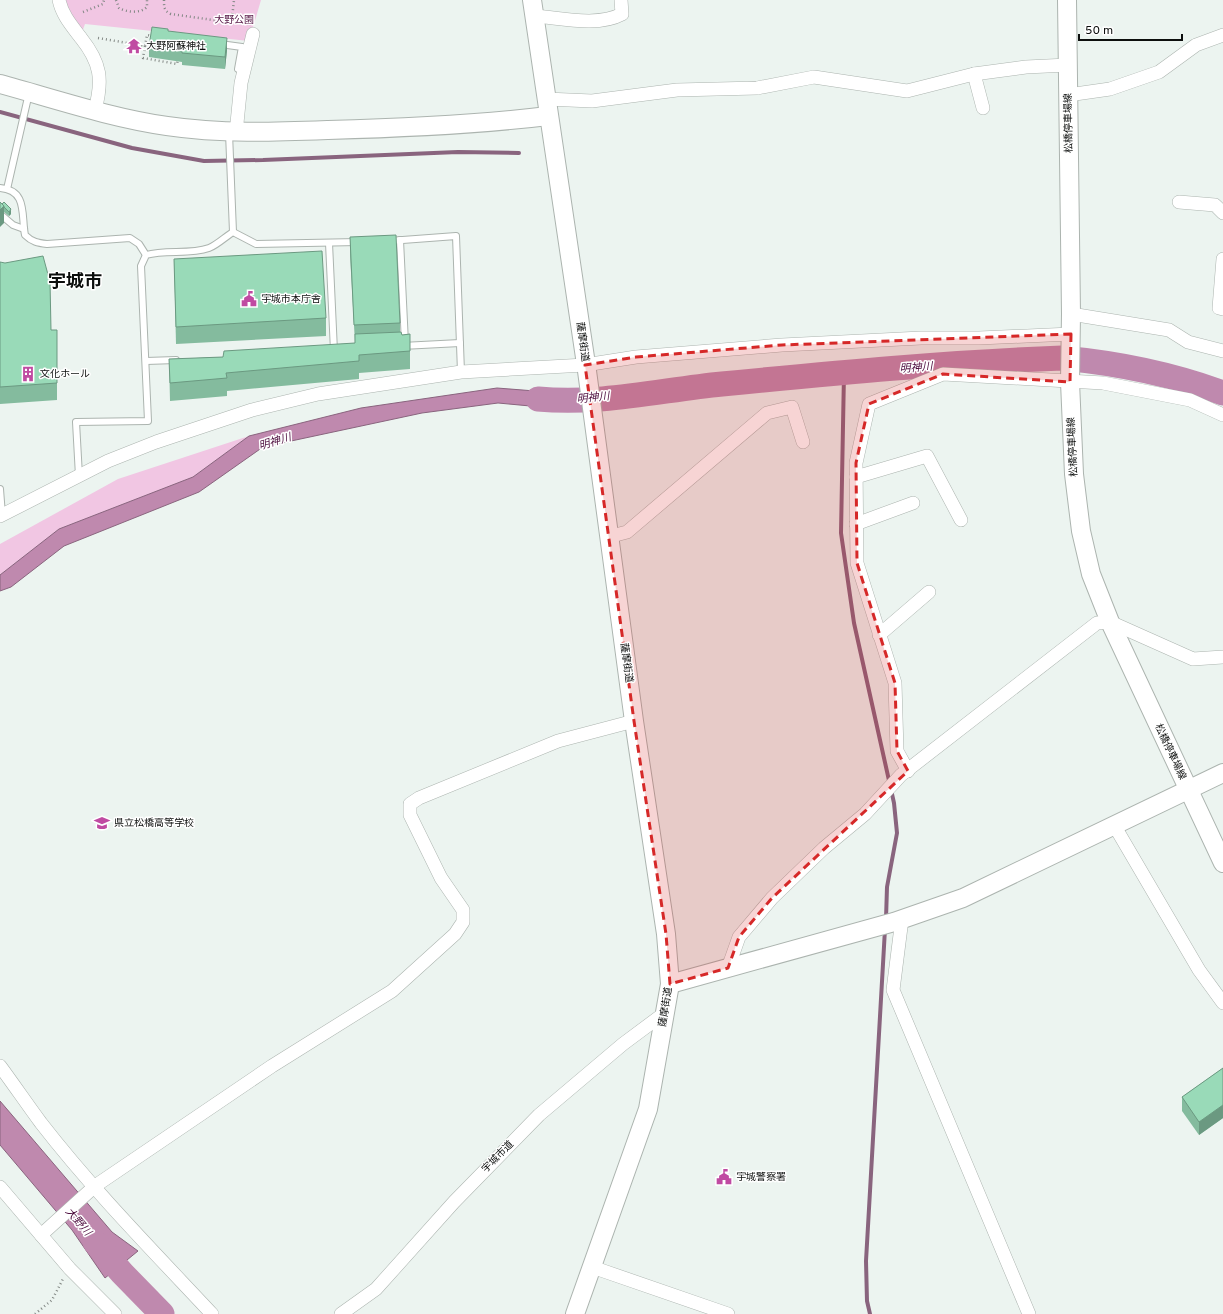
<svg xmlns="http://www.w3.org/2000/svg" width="1223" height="1314" font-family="Overpass,'Noto Sans JP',sans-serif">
  <rect width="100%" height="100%" fill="#ecf4f0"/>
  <!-- green -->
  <g fill="#f1c6e3">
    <path d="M64 0H261L249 41 85 24 82 32 75 25Z"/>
    <path d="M249 436 193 477 59 529 0 575V544L118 479Z"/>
  </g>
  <!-- water -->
  <g fill="#bf89ae" stroke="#89647e">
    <path d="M497 388 573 394V410L498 403 422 413 263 447 199 492 64 546 11 587 0 591V575L59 529 193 477 249 436 361 408Z"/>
    <path d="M0 1101 112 1232 138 1251 105 1278 72 1230 0 1145Z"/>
  </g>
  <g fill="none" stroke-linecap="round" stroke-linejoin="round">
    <!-- stream -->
    <g stroke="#89647e" stroke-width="4">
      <path d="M0 112 132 148 204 161 263 160 458 152 519 153"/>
      <path d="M844 373 841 533 854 623 894 803 897 833 887 887 886 919"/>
      <path d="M870 1314 867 1301 866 1261 885 929"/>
    </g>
    <!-- river -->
    <g stroke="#bf89ae" stroke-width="25">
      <path d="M538 399C600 405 661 390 722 384 835 373 949 362 1062 358 1117 363 1171 374 1223 393"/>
      <path d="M95 1242 122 1273 162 1314"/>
    </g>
    <defs>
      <g id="lane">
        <path d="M220 44 242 47 238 69 244 71"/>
        <path d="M229 133 233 232"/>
        <path d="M0 188C28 190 21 216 25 235 32 242 38 243 47 244L130 238 139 244 146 255"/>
        <path d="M7 189 29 93"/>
        <path d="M0 214 13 225 24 229"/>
        <path d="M400 240 405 343"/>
        <path d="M389 241 456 236 461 372"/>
        <path d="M329 243 334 351"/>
        <path d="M402 346 460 343"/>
        <path d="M146 361 176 360"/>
        <path d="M79 476 76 422 148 421 141 266 146 255C166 249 189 255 209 248 217 245 225 237 233 232L256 244 358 242"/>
        <path d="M0 489 2 515"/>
      </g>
      <g id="street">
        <path d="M59 0C62 15 72 26 81 38 101 63 103 80 95 110"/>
        <path d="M535 16C561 18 598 27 622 14L621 0"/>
        <path d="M974 74 983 108"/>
        <path d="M1068 95 1110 89 1159 72 1196 45 1223 35"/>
        <path d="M546 99 592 101 677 90 757 88 814 77 907 91 974 74 1026 67 1068 65"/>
        <path d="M236 133 241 83 253 34"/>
        <path d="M1179 202 1215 205 1223 213"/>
        <path d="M1223 259 1219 308 1223 309"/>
        <path d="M1071 314 1169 330 1188 342 1223 351"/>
        <path d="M856 477 927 456 961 520"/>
        <path d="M0 516 108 461 156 442 252 410 318 394 461 372 585 365 636 357 782 345 921 338H979L1071 334"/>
        <path d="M856 524 913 503"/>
        <path d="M608 537 627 532 767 413 792 407 803 442"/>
        <path d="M879 635 929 592"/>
        <path d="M908 771 897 751 895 683 857 563 856 463 869 404 943 374 1103 383 1190 400 1223 415"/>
        <path d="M1114 825 1199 970 1223 1003"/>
        <path d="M902 919 893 990 1029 1314"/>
        <path d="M728 968 739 937 772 898 824 848 865 814 901 775 1097 623 1110 622 1193 659 1223 657"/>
        <path d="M0 1066C14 1085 27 1104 41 1123 93 1190 154 1252 212 1314"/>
        <path d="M0 1187 70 1269 115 1314"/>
        <path d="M41 1235 95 1186 272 1066 392 991 455 934 463 922V910L441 878 410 815V804L419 798 558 741 634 721"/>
        <path d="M592 1267 728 1314"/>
        <path d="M341 1314 376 1289 454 1202 539 1115 623 1044 666 1012"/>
      </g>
      <g id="secondary">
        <path d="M532 0 587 371 634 721 666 934 670 984 648 1109 575 1314"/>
        <path d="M1067 0 1071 314 1070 382 1074 474 1081 531 1091 574 1110 622 1223 863"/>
        <path d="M0 84C55 99 111 118 167 126 221 134 274 132 328 130 401 128 475 125 548 116"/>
        <path d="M670 984 894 922 963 898 1223 773"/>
      </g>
    </defs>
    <!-- lane casing -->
    <use href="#lane" stroke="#acb4af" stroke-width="8"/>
    <!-- street casing -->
    <use href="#street" stroke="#acb4af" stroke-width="14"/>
    <!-- secondary casing -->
    <use href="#secondary" stroke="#acb4af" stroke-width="20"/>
    <!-- path -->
    <g stroke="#838885" stroke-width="2.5" stroke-dasharray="1 3" stroke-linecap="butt">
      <path d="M116 0 119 8C126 12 140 14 147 7V0"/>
      <path d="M164 0C164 7 164 11 171 14L227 22 232 18 234 0"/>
      <path d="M83 12 103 4 104 0"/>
      <path d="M98 38 145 46 147 35 153 36"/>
      <path d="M145 46 143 58 177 64 178 59"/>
      <path d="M35 1314 52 1300 63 1279"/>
    </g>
    <!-- lane -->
    <use href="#lane" stroke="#fff" stroke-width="6"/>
    <!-- street -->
    <use href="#street" stroke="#fff" stroke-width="13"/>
    <!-- secondary -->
    <use href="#secondary" stroke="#fff" stroke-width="18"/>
  </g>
  <!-- wall -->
  <g fill="#84bb9e">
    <path d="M168 31 227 50 225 69 182 65V62L149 57V46Z"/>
    <path d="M0 202 11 214 9 216 4 212V223Z"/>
    <path d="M350 237 400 323V332L402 335 410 334V369L359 373V379L227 391V396L170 401 169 359 223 357 355 343 350 255Z"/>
    <path d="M174 259 326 318V336L176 344Z"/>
    <path d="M0 262 51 330H57V400L0 404Z"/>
    <path d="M1223 1068V1118L1199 1135 1182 1111V1097Z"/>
  </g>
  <!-- shaded-wall -->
  <g fill="#6b9981">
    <path d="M227 38V50L225 69V57Z"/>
    <path d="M4 206V223L0 227V210Z"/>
    <path d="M11 209V214L9 216V212Z"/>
    <path d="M1223 1105V1118L1199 1135V1122Z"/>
  </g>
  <!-- building -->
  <g fill="#99dab8" stroke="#6b9981">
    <path d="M152 27 168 29V31L227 38 225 57 182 53V50L149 46Z"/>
    <path d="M0 202 4 206 0 210Z"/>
    <path d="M4 202 11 209 9 212 4 207V206L2 204Z"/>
    <path d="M396 235 400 323 354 325 350 237Z"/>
    <path d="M322 251 326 318 176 327 174 259Z"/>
    <path d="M43 256 50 282 51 330H57V383L0 387V262L5 263Z"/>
    <path d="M401 332 402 335 410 334V351L359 355V361L226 373 227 378 170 383 169 359 223 357 224 351 355 343V334Z"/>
    <path d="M1223 1068V1105L1199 1122 1182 1097Z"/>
  </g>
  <!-- marked area -->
  <path fill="#d62828" fill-opacity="0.2" stroke="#d62828" stroke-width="3" stroke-dasharray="8 5" stroke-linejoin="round" d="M1071 334 1070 382 943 374 869 404 856 463 857 563 895 683 897 751 908 771 772 898 739 937 728 968 670 984 666 934 634 721 585 365 636 357 782 345Z"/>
  <!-- icons -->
  <defs>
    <symbol id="temple-bare" viewBox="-9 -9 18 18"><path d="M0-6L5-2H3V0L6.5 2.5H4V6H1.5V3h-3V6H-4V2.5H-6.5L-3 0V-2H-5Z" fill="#c04aa2" stroke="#fff" stroke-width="2.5" paint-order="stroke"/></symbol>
    <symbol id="civic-bare" viewBox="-9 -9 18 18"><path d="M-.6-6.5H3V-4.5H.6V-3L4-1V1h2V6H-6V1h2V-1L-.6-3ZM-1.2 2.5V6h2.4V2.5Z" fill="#c04aa2" stroke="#fff" stroke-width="2.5" paint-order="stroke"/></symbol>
    <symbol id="building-bare" viewBox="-9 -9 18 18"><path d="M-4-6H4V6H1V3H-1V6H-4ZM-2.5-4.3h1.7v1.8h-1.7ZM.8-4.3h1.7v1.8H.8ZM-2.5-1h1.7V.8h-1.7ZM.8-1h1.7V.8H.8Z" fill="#c04aa2" stroke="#fff" stroke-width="2.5" paint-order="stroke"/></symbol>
    <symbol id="school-bare" viewBox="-9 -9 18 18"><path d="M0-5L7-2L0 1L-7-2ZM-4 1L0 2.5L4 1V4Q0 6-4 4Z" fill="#c04aa2" stroke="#fff" stroke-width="2.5" paint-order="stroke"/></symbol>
  </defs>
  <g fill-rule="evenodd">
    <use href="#temple-bare" x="123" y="35" width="22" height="22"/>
    <use href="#civic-bare" x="238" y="288" width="22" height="22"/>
    <use href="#building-bare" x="17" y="363" width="22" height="22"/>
    <use href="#school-bare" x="91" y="812" width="22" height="22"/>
    <use href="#civic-bare" x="713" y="1166" width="22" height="22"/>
  </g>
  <g text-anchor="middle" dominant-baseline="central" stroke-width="3" stroke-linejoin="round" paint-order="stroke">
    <!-- park labels -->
    <g font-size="10" fill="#561646" stroke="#fff">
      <text x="234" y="20">大野公園</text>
    </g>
    <!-- poi labels -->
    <g font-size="10" fill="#0c0e0d" stroke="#fff" text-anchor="start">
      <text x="146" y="46">大野阿蘇神社</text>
      <text x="261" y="299">宇城市本庁舎</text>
      <text x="40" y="374">文化ホール</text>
      <text x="114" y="823">県立松橋高等学校</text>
      <text x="736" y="1177">宇城警察署</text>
    </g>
    <!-- street labels -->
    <g font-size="10" fill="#0c0e0d" stroke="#fff">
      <text transform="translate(1069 123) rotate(-91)">松橋停車場線</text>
      <text transform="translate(582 342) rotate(82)">薩摩街道</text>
      <text transform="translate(1073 447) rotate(-93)">松橋停車場線</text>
      <text transform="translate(626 663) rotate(82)">薩摩街道</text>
      <text transform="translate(1170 752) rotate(65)">松橋停車場線</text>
      <text transform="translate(666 1007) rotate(-81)">薩摩街道</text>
      <text transform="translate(498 1157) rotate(-45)">宇城市道</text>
    </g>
    <!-- water labels -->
    <g font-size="11" font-style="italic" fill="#4e0e3f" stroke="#fff">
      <text transform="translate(916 368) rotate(-4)">明神川</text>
      <text transform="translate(593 398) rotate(-6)">明神川</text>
      <text transform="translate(275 442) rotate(-17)">明神川</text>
      <text transform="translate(78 1222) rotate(49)">大野川</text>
    </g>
    <!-- town labels -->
    <g font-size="18" font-weight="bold" fill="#0c0e0d" stroke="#fff">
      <text x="75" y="282">宇城市</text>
    </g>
  </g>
  <!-- scale -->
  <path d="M1079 34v6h103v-6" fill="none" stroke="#0c0e0d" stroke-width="2"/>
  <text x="1085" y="34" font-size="12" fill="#0c0e0d" stroke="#ffffff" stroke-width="3" paint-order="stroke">50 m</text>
</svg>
